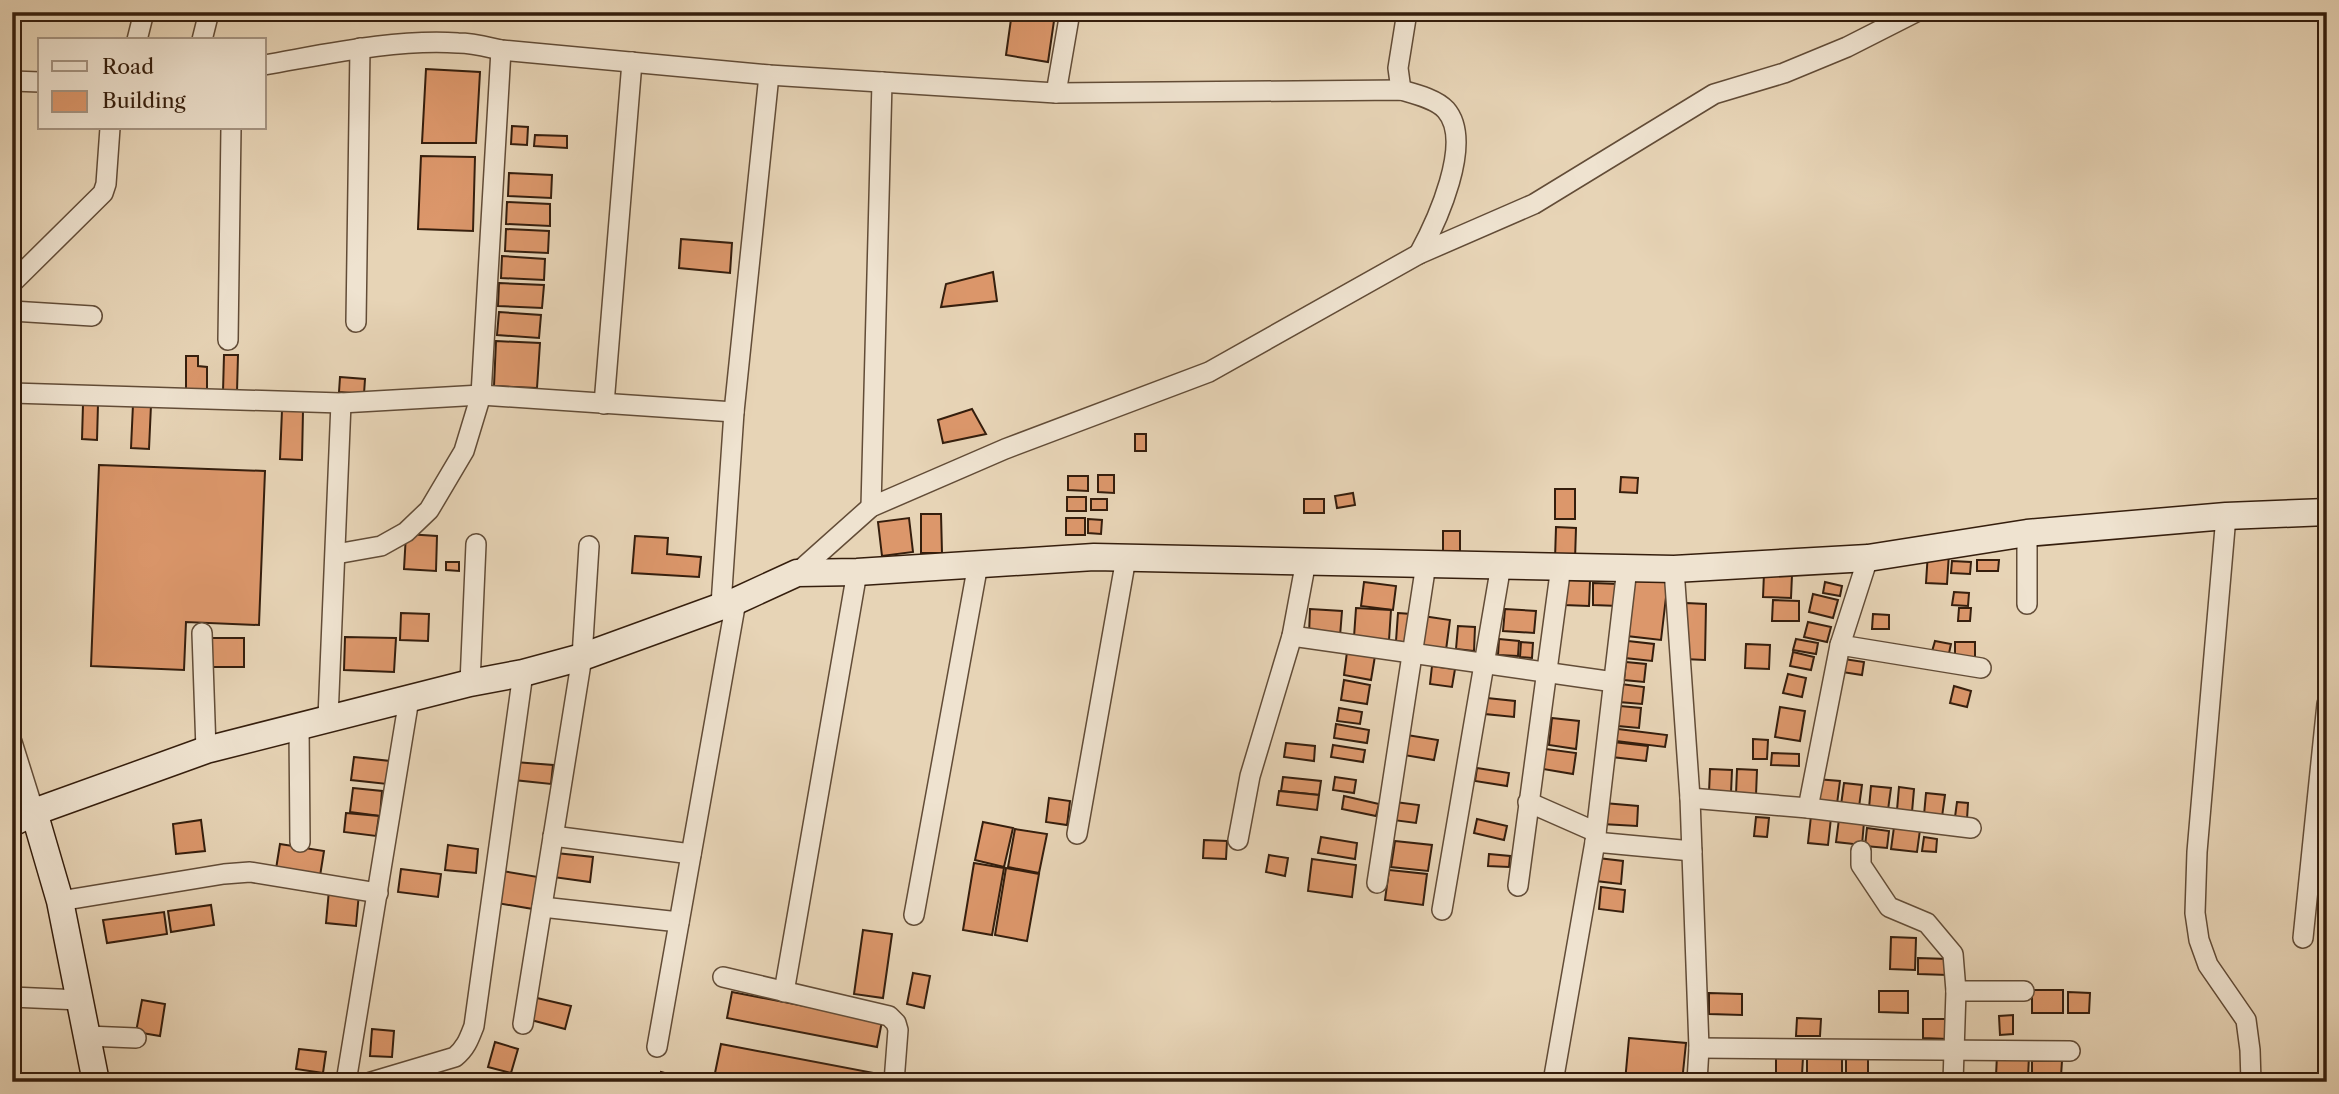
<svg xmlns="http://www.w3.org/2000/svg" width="2339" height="1094" font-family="'Libre Caslon Text',serif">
  <rect width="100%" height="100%" fill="#e7d4b6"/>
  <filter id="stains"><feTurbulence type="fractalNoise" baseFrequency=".00286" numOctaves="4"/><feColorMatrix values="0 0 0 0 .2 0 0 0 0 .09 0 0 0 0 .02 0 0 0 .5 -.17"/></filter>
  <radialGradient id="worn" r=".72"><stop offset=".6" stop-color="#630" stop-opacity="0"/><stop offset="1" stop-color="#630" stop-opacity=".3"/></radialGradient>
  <!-- building -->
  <g fill="#dc976b" stroke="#351e0d" stroke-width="2">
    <path d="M1012 12 1055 14 1048 62 1006 55Z"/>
    <path d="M426 69 480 72 476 143H422Z"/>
    <path d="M512 126 528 127 527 145 511 144Z"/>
    <path d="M535 135 567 136V148L534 146Z"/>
    <path d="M421 156 475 157 473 231 418 229Z"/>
    <path d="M509 173 552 175 551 198 508 196Z"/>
    <path d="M507 202 550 204V226L506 224Z"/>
    <path d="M506 229 549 231 548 253 505 251Z"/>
    <path d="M681 239 732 243 730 273 679 268Z"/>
    <path d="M502 256 545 259 544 280 501 278Z"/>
    <path d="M993 272 997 301 941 307 946 284Z"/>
    <path d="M499 283 544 285 542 308 498 306Z"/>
    <path d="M499 312 541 315 539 338 497 335Z"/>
    <path d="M496 341 540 343 537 388 494 386Z"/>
    <path d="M224 355H238L237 392H223Z"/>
    <path d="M186 356H198V366L207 367V390H186Z"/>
    <path d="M340 377 365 379 364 394 339 392Z"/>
    <path d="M12 404 16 405 12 465Z"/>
    <path d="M83 404H98L97 440 82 439Z"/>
    <path d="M133 404 151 405 149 449 131 448Z"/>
    <path d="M972 409 986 434 943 443 938 420Z"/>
    <path d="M282 410 303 411 302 460 280 459Z"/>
    <rect x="1135" y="434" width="11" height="17"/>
    <path d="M99 465 265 471 259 625 186 622 184 670 91 666Z"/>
    <path d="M1098 475H1114V493L1098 492Z"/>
    <path d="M1068 476H1088V491L1068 490Z"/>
    <path d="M1621 477 1638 478 1637 493 1620 492Z"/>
    <rect x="1555" y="489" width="20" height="30"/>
    <path d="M1353 493 1355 505 1337 508 1335 496Z"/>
    <rect x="1067" y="497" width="19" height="14"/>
    <rect x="1091" y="499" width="16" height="11"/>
    <rect x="1304" y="499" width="20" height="14"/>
    <path d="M921 514H941L942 553H921Z"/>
    <path d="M909 518 913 552 882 556 878 522Z"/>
    <rect x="1066" y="518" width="19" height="17"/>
    <path d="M1088 519 1102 520 1101 534 1088 533Z"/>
    <path d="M1556 527 1576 528 1575 560 1555 559Z"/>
    <rect x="1443" y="531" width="17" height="20"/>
    <path d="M406 534 437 536 436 571 404 569Z"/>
    <path d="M635 536 668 538 667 554 701 557 699 577 632 573Z"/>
    <path d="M1928 552 1949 553 1947 584 1926 583Z"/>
    <path d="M1977 560H1999L1998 571H1977Z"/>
    <path d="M1952 561 1971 562 1970 574 1951 573Z"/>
    <path d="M446 562H459V571L446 570Z"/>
    <path d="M1764 573 1792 575 1791 598 1763 597Z"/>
    <path d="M1634 576 1668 580 1661 640 1627 636Z"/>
    <path d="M1566 580 1590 581 1589 606 1564 605Z"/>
    <path d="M1364 582 1396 586 1393 610 1361 606Z"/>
    <path d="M1825 582 1842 586 1840 596 1823 593Z"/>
    <path d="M1593 583 1618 584V606L1593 605Z"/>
    <path d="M1954 592 1969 593 1968 606 1952 605Z"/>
    <path d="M1813 594 1838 600 1833 618 1809 612Z"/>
    <path d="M1773 600 1799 601V621H1772Z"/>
    <path d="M1686 603 1706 604 1705 660 1684 659Z"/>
    <path d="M1356 608 1391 610 1389 640 1354 637Z"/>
    <path d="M1959 608H1971L1970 621H1958Z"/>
    <path d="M1310 609 1342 611 1340 636 1309 634Z"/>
    <path d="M1505 609 1536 611 1534 633 1503 631Z"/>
    <path d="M401 613 429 614 428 641 400 640Z"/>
    <path d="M1398 613 1411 614 1408 643 1396 641Z"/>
    <path d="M1873 614 1889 615V629H1872Z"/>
    <path d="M1423 616 1450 620 1446 650 1418 646Z"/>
    <path d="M1808 622 1831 627 1827 642 1804 637Z"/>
    <path d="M1458 626 1475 627 1474 651 1456 649Z"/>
    <path d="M345 637 396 638 394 672 344 670Z"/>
    <rect x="212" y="638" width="32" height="29"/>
    <path d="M1499 639 1519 641 1518 656 1498 655Z"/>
    <path d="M1796 639 1818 643 1816 654 1793 650Z"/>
    <path d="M1628 641 1654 644 1652 661 1625 658Z"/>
    <path d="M1935 641 1951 644 1948 658 1931 655Z"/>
    <path d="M1521 642 1533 643 1532 658 1520 657Z"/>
    <path d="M1955 642H1975V658L1955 657Z"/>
    <path d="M1746 644 1770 645 1769 669 1745 668Z"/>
    <path d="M1347 652 1375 656 1371 680 1344 675Z"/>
    <path d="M1793 652 1814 657 1811 670 1790 666Z"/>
    <path d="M1844 659 1864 662 1862 675 1842 672Z"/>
    <path d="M1626 662 1646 664 1644 682 1624 680Z"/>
    <path d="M1432 666 1455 669 1452 687 1430 684Z"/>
    <path d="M1788 674 1806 678 1802 697 1783 693Z"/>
    <path d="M1344 680 1370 685 1367 704 1341 700Z"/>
    <path d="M1621 684 1644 687 1642 704 1619 702Z"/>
    <path d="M1954 686 1971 691 1967 707 1950 703Z"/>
    <path d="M1487 698 1515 701 1514 717 1485 714Z"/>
    <path d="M1620 706 1641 708 1639 728 1618 726Z"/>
    <path d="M1780 707 1805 711 1800 741 1775 737Z"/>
    <path d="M1339 708 1362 712 1360 724 1337 721Z"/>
    <path d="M1552 718 1579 721 1576 749 1549 745Z"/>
    <path d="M1336 724 1369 730 1367 743 1334 738Z"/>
    <path d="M1618 729 1667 735 1665 747 1616 741Z"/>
    <path d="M1407 735 1438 740 1434 760 1404 755Z"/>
    <path d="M1753 739 1768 740 1767 759H1753Z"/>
    <path d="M1613 742 1648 746 1646 761 1612 757Z"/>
    <path d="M1286 743 1315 746 1314 761 1284 757Z"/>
    <path d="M1333 745 1365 750 1363 762 1331 757Z"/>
    <path d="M1546 749 1576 753 1573 774 1543 769Z"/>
    <path d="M1772 753 1799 754V766L1771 765Z"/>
    <path d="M354 757 390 761 387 784 351 780Z"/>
    <path d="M515 762 553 765 551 784 514 780Z"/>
    <path d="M1477 768 1509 773 1507 786 1475 781Z"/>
    <path d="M1710 769 1732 770 1731 793 1709 792Z"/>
    <path d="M1737 769 1757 770 1756 795 1736 794Z"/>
    <path d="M1283 777 1321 781 1319 795 1281 791Z"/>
    <path d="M1335 777 1356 780 1354 793 1333 790Z"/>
    <path d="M1816 779 1840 781 1837 804 1814 802Z"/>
    <path d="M1844 783 1862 785 1859 807 1841 805Z"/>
    <path d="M1871 786 1891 788 1888 810 1869 808Z"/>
    <path d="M1899 787 1914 789 1912 812 1897 810Z"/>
    <path d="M353 788 382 791 380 816 350 812Z"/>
    <path d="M1279 791 1319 795 1317 810 1277 805Z"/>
    <path d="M1926 793 1945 795 1942 817 1924 815Z"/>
    <path d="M1344 796 1379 804 1376 816 1342 809Z"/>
    <path d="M1049 798 1070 801 1067 825 1046 822Z"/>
    <path d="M1395 802 1419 805 1416 823 1393 820Z"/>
    <path d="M1957 802 1968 803 1967 819 1955 817Z"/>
    <path d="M1604 803 1638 806 1637 826 1602 824Z"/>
    <path d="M346 813 379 816 376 836 344 832Z"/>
    <path d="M1811 816 1831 818 1828 845 1808 843Z"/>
    <path d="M1756 817 1769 818 1767 837 1754 836Z"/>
    <path d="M1477 819 1507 826 1504 840 1474 833Z"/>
    <path d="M1839 819 1864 822 1862 845 1836 842Z"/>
    <path d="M201 820 205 851 176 854 173 824Z"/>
    <path d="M983 822 1013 828 1004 867 975 860Z"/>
    <path d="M1894 827 1920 830 1917 852 1891 849Z"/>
    <path d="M1867 828 1889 831 1887 848 1865 846Z"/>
    <path d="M1015 829 1047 834 1039 873 1008 867Z"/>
    <path d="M1321 837 1357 843 1355 859 1318 853Z"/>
    <path d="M1924 837 1937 839 1936 852 1922 851Z"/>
    <path d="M1204 840 1227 841 1226 859 1203 858Z"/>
    <path d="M1395 841 1432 845 1428 871 1391 867Z"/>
    <path d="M280 844 324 851 320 876 276 869Z"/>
    <path d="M448 845 478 849 476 873 445 870Z"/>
    <path d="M556 853 593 857 590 882 553 877Z"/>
    <path d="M1489 854 1510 856 1509 867 1488 866Z"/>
    <path d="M1269 855 1288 858 1285 876 1266 872Z"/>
    <path d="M1598 858 1623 861 1621 884 1596 881Z"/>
    <path d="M1312 859 1356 865 1352 897 1308 891Z"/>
    <path d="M974 863 1004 868 992 935 963 930Z"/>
    <path d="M1006 868 1039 874 1027 941 995 935Z"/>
    <path d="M401 869 441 874 438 897 398 892Z"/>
    <path d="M1389 870 1427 874 1423 905 1385 900Z"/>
    <path d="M502 871 538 877 533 909 497 903Z"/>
    <path d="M1601 887 1625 890 1623 912 1599 909Z"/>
    <path d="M329 890 359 893 356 926 326 923Z"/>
    <path d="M211 905 214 925 171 932 168 911Z"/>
    <path d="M164 912 167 934 107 943 103 920Z"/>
    <path d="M863 930 892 934 883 998 854 994Z"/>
    <path d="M1891 937 1916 938 1915 970 1890 969Z"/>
    <path d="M1918 958 1948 959V975L1918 974Z"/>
    <path d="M913 973 930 976 924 1008 907 1004Z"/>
    <rect x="2032" y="990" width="31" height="23"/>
    <path d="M1879 991H1908V1013L1879 1012Z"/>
    <path d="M732 992 882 1021 877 1047 727 1018Z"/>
    <path d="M2068 992 2090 993 2089 1013H2068Z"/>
    <path d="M1709 993 1742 994V1015L1709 1014Z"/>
    <path d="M537 998 571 1006 565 1029 531 1020Z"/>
    <path d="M142 1000 165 1004 160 1036 136 1032Z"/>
    <path d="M2013 1015V1034L2000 1035 1999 1016Z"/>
    <path d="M1797 1018 1821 1019 1820 1036H1796Z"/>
    <path d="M1923 1019H1948V1039L1923 1038Z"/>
    <path d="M372 1029 394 1031 392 1057 370 1056Z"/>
    <path d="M1629 1038 1686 1043 1682 1082H1625Z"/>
    <path d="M495 1042 518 1049 511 1073 488 1067Z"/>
    <path d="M721 1044 879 1074 878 1082H760L715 1073Z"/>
    <path d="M299 1049 326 1052 323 1073 296 1069Z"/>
    <rect x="1807" y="1054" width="35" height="19"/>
    <rect x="1846" y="1055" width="22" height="18"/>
    <path d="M1997 1055 2029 1056 2028 1077 1996 1076Z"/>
    <path d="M1776 1056 1803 1057 1802 1075H1776Z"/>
    <path d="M2032 1061H2062L2061 1076H2032Z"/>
    <path d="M661 1072 683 1078 682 1082H659Z"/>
    <rect x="1808" y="1076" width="24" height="6"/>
    <path d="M1961 1076 1994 1077V1082H1960Z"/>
  </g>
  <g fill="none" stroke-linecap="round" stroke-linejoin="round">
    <defs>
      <g id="street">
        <path d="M137 40 144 12"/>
        <path d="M202 40 209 12"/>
        <path d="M264 65C328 54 393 39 458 43 473 43 487 47 501 50L769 75 1056 93 1401 90C1415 94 1436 99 1446 110 1474 142 1436 223 1419 254"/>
        <path d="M12 81 40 82"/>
        <path d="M1401 90 1398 68 1407 12"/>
        <path d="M1056 93 1070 12"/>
        <path d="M12 283 103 193 106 184 110 128"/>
        <path d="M12 311 92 316"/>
        <path d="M356 322 360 48"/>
        <path d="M228 340 231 128"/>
        <path d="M12 393 341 403 481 395 734 412"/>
        <path d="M604 404 632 62"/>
        <path d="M871 507 882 82"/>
        <path d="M2226 516 2197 852 2195 913 2199 940 2208 965 2246 1020 2250 1050 2251 1082"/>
        <path d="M336 554 381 546 406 532 429 510 464 451 481 395 501 50"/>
        <path d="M1674 569 1690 798 1699 1048 1697 1082"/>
        <path d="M797 573 871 507 1005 449 1209 372 1419 254 1534 204 1714 94 1784 73 1847 47 1916 12"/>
        <path d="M2027 604V533"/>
        <path d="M721 605 734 412 769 75"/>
        <path d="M202 633 206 750"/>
        <path d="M1292 636 1614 682"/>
        <path d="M1840 645 1981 668"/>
        <path d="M470 683 476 544"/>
        <path d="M328 718 341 403"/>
        <path d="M299 726 300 842"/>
        <path d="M12 742 34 812"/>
        <path d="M1690 798 1808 808 1971 828"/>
        <path d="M1528 802 1596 832"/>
        <path d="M1808 808 1840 645 1868 558"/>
        <path d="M1077 834 1126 558"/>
        <path d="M553 836 691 854"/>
        <path d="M1238 840 1250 776 1292 636 1306 561"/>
        <path d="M1595 842 1692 851"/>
        <path d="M1861 851V865L1889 907 1927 923 1953 954 1956 991"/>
        <path d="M1377 883 1426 564"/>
        <path d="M1518 886 1561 566"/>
        <path d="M60 901 224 874 250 872 378 893"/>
        <path d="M542 907 679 922"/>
        <path d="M1442 910 1501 565"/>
        <path d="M914 915 978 564"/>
        <path d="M2303 938 2327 704"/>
        <path d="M723 977 889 1016 896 1023 898 1030 894 1082"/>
        <path d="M784 992 857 572"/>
        <path d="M12 997 80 1000"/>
        <path d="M523 1024 582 657 589 546"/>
        <path d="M87 1036 136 1038"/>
        <path d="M657 1047 736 601"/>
        <path d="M1699 1048 2070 1051"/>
        <path d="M346 1082 409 699"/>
        <path d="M371 1082 455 1057C466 1048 469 1039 474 1026L523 673"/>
        <path d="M1553 1082 1595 842 1627 568"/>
        <path d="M1953 1082 1956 991H2024"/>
      </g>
      <g id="secondary">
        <path d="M34 812 60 901 96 1082"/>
        <path d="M12 823 34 812 206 750 470 683 523 673 582 657 736 601 797 573 857 572 1094 557 1674 569 1868 558 2027 533 2226 516 2327 512"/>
      </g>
    </defs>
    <!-- street casing -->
    <use href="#street" stroke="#624c37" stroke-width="22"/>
    <!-- secondary casing -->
    <use href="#secondary" stroke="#351e0d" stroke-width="29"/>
    <!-- street -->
    <use href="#street" stroke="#efe3d0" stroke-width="19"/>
    <!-- secondary -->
    <use href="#secondary" stroke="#efe3d0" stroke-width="26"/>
  </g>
  <!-- margin -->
  <rect width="2339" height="1094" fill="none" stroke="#e7d4b6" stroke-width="42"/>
  <rect x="14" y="14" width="2311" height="1066" fill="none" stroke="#351e0d" stroke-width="3.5"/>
  <rect x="21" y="21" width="2297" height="1052" fill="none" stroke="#351e0d" stroke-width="2"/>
  <!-- legend -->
  <rect x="38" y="38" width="228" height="91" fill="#efe3d0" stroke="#a59482" stroke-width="2"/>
  <rect x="52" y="61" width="35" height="10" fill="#efe3d0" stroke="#a59482" stroke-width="2"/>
  <text x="102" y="74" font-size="21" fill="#351e0d">Road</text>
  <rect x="52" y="91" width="35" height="21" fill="#dc976b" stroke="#a59482" stroke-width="2"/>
  <text x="102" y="108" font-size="21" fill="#351e0d">Building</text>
  <rect width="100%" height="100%" filter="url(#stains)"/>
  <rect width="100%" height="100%" fill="url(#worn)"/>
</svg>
